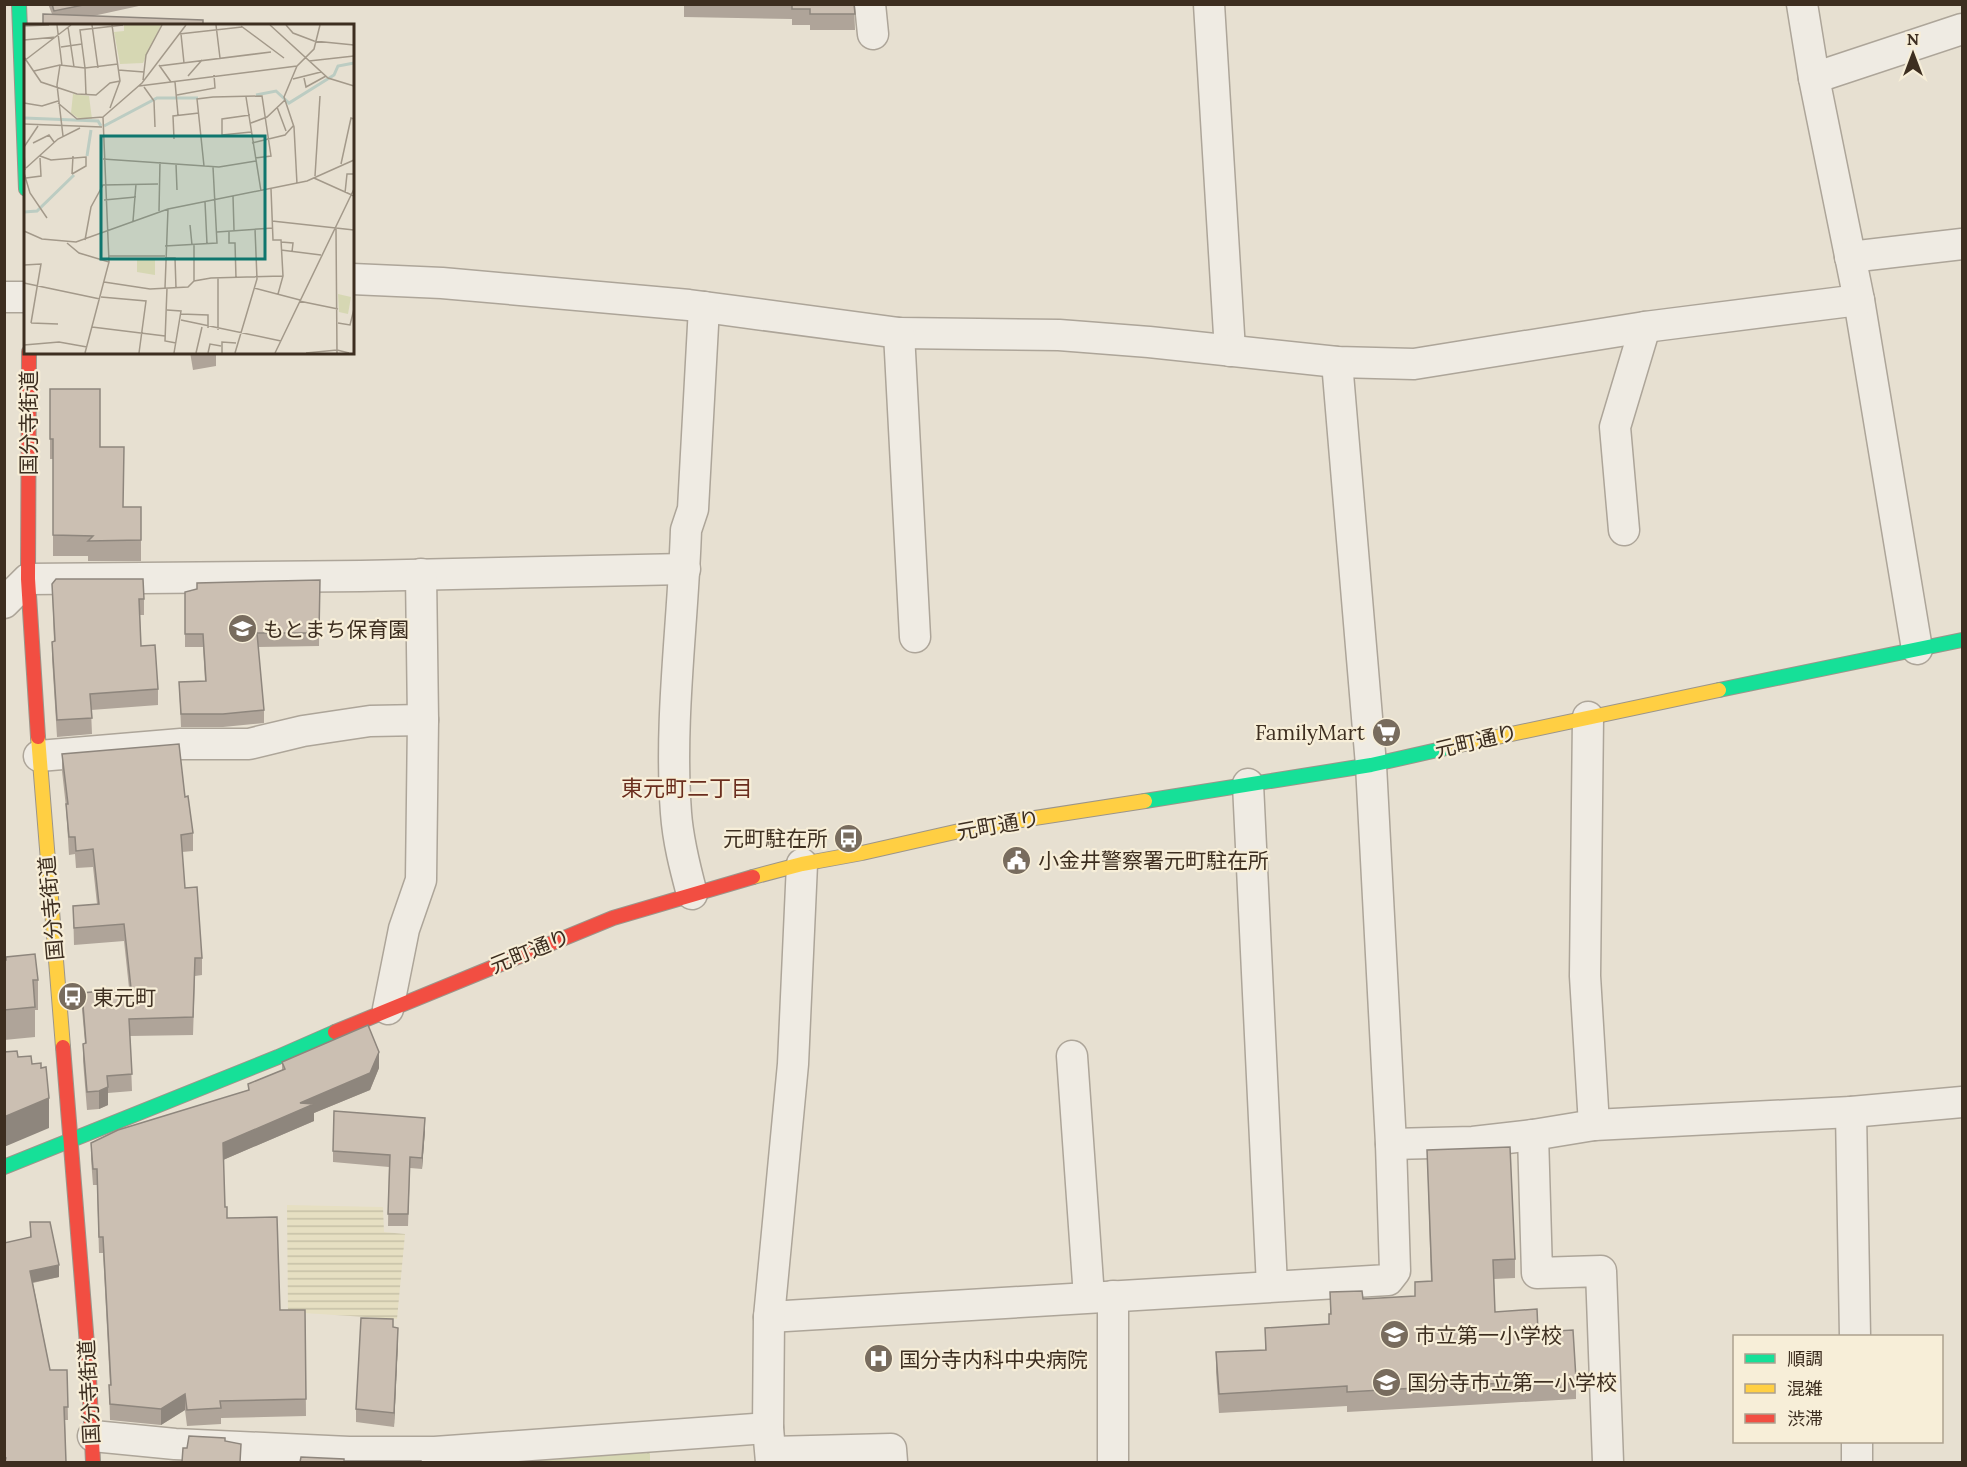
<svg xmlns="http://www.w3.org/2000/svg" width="1967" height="1467" font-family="Lora,'Noto Sans JP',serif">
  <defs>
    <pattern id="farmland-rules" width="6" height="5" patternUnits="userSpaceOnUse" patternTransform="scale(1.5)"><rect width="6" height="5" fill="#e6dfc2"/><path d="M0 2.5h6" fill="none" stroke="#c6c0a6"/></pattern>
    <pattern id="forest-crowns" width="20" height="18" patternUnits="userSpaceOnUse" patternTransform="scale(1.5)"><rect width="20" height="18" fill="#d6d7b3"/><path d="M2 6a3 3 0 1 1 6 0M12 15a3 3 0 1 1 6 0" fill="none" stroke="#b9b99a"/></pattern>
  </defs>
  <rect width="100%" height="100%" fill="#e7e0d1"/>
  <!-- farmland -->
  <path fill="url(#farmland-rules)" d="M287 1205 383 1207 384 1232 405 1234 397 1319 288 1312Z"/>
  <!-- forest -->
  <path fill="url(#forest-crowns)" d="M650 1450V1462H437Z"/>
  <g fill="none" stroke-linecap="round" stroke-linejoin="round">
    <defs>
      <g id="street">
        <path d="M870 4 873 34"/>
        <path d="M1209 4 1230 351"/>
        <path d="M1802 4 1814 78 1859 300 1917 649"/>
        <path d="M1814 78 1962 29"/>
        <path d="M1850 257 1962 244"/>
        <path d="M352 279 442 283 689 305 899 333 1059 335 1149 342 1337 362 1414 364 1645 327 1859 300"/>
        <path d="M4 297H26"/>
        <path d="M899 333 915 637"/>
        <path d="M1624 530 1615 427 1645 327"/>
        <path d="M4 603 28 579 361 576 685 569"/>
        <path d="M1588 717 1585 976 1594 1125"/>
        <path d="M39 756 181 744H249L303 731 370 721 423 720"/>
        <path d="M1248 784 1272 1286"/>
        <path d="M692 894C685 868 678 841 676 813 669 719 683 624 686 530L693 509 704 307"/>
        <path d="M388 1009 404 929 421 880 423 720 421 574"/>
        <path d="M1072 1056 1089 1297"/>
        <path d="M1851 1112 1855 1336"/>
        <path d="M1533 1135 1537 1273 1601 1271 1608 1462"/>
        <path d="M1391 1144 1473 1142 1533 1135 1594 1125 1851 1112 1962 1102"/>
        <path d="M769 1317 1388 1280 1395 1271 1391 1144 1371 765 1337 362"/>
        <path d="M93 1436 175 1444 349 1452H435L768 1428"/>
        <path d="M1857 1442V1462"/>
        <path d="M771 1452 891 1449 892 1462"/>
        <path d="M771 1462 768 1428 769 1317 793 1064 802 864"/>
        <path d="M1113 1462V1296"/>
      </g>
      <g id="fast">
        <path d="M19 4 26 189"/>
        <path d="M1719 690 1962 640"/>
        <path d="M1145 801 1371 765 1455 746"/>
        <path d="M4 1167 278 1057 335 1032"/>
      </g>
      <g id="slow">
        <path d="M38 737 63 1047"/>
        <path d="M1455 746 1719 690"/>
        <path d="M753 877 802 864 862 853 977 827 1145 801"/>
      </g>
      <g id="jam">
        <path d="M29 352 28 579 38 737"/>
        <path d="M335 1032 613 918 753 877"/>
        <path d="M63 1047 88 1357 93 1462"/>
      </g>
    </defs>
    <!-- street casing -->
    <use href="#street" stroke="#ada599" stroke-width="33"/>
    <!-- fast casing -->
    <use href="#fast" stroke="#9c958a" stroke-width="16"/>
    <!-- slow casing -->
    <use href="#slow" stroke="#9c958a" stroke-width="16"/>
    <!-- jam casing -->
    <use href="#jam" stroke="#9c958a" stroke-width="16"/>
    <!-- street -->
    <use href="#street" stroke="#efebe3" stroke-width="30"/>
    <!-- fast -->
    <use href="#fast" stroke="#16e098" stroke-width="14"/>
    <!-- slow -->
    <use href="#slow" stroke="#ffcf43" stroke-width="14"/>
    <!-- jam -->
    <use href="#jam" stroke="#f24e42" stroke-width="14"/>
  </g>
  <!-- wall -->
  <g fill="#afa499">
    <path d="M48 4H148L93 16 203 26H43V14H52Z"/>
    <path d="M684 4H854L855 30H810V25H792V19L684 17Z"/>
    <path d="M190 352H216V366L193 370Z"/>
    <path d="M50 389 100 447 123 507H141V561H88V556H53V459H50Z"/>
    <path d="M320 580 319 646 258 647 264 710V723L223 727H181L179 682 205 681 203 647H185V592Z"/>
    <path d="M52 584 144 599V615H140L141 646 158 689V705L91 710 92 734 57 737 52 658V642H54Z"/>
    <path d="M62 754 185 797 193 833V851L182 852 185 888 202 958V975L195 976 193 1035 130 1036 132 1091 108 1093V1105L99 1109 87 1110 83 1061V1044L85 1043 82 1010V993L129 988 124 941 74 945 73 906 97 904 93 867 76 868 75 854 69 855 66 807 62 771Z"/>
    <path d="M4 960 38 980V1010H35V1037L4 1040Z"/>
    <path d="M282 1062 379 1068 370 1090 314 1113V1121L223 1160 225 1207 227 1218 280 1310H305L306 1416 221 1418V1424L187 1426 185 1410 161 1425 110 1420 109 1385H110L103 1253H99L97 1185H93L91 1159V1143L248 1090V1084L282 1070Z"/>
    <path d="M425 1130 422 1169 410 1168 408 1226H388L389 1167 333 1162V1151Z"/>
    <path d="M1427 1150 1515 1259V1278L1494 1279 1495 1312 1538 1332 1576 1379V1399L1347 1412V1406L1219 1413 1216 1372V1352L1265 1350V1328L1329 1324V1314H1330V1292L1363 1299 1415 1296V1282L1431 1281Z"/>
    <path d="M30 1222 59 1277 33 1283 50 1370H67L68 1420H65L66 1462H4V1243L30 1237Z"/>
    <path d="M393 1327 398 1341 394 1427 356 1422V1409Z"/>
  </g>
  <!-- shaded-wall -->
  <g fill="#8e867d">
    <path d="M379 1052V1068L370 1090 314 1113V1121L223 1160V1143L300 1103Z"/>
    <path d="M108 1087V1105L99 1109V1091Z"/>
    <path d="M49 1098V1128L4 1147V1117Z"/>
    <path d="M425 1118V1130L422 1169V1158Z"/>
    <path d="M59 1265V1277L30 1283V1271Z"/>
    <path d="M398 1328V1341L394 1427V1413Z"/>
    <path d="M185 1394V1410L161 1425V1409Z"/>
  </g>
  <!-- building -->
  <g fill="#cbbfb2" stroke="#8e867d" stroke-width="1.5">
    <path d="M52 4H88L54 11Z"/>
    <path d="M792 4H854L855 14H810V9H792Z"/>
    <path d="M43 14 203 20V26H43Z"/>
    <path d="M50 389H100V447H124L123 507H141V540L88 541 93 536 53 535V439H50Z"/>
    <path d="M56 579H143L144 599H139L141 646 155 645 158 689 90 694 92 718 57 720 52 642 55 641 52 584Z"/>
    <path d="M320 580 319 633H257L264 710 223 714H181L179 682 206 681 203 634H185V592L197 589V583Z"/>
    <path d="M179 744 185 797 188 796 193 833 181 835 185 888 197 887 202 958H195L193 1017 129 1019 132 1074 107 1076 108 1087 99 1091 87 1092 83 1044 86 1043 82 993 131 988 124 924 74 928 73 906 99 904 93 849 76 851 75 837H69L66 804H68L62 754Z"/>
    <path d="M35 954 38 980H33L35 1007 4 1010V960H6V957Z"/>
    <path d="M368 1025 379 1052 370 1073 300 1103 314 1104 223 1143 225 1207H227V1218L277 1217 280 1310H305L306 1399 220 1401 221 1408 187 1410 185 1394 161 1409 110 1404 109 1385H111L103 1237H99L97 1169H93L91 1143 118 1130 249 1090 248 1084 285 1069 282 1062Z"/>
    <path d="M17 1051 18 1057 31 1056 32 1064 41 1063V1068L46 1067 49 1098 4 1117V1052Z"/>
    <path d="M334 1111 425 1118 422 1158 410 1157 408 1214H388L390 1155 333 1151Z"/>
    <path d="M1510 1147 1515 1259 1493 1260 1495 1312 1537 1309 1538 1332 1573 1330 1576 1379 1347 1392V1386L1219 1394 1216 1352 1266 1350 1265 1328 1329 1324V1314H1331L1330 1292 1362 1291 1363 1299 1415 1296V1282L1432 1281 1427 1150Z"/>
    <path d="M30 1222H50L59 1265 30 1271 50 1370H67L68 1407H64L66 1462H5L6 1458H4V1243L31 1237Z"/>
    <path d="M361 1318 393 1319V1327L398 1328 394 1413 356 1409Z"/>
    <path d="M189 1436 225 1438V1441L241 1444 240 1462H182L183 1448H187Z"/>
    <path d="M301 1457 344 1459V1461H421V1462H300Z"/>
  </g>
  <!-- icons -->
  <defs>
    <symbol id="school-disc" viewBox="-11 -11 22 22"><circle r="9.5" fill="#786c5e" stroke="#f7eed8"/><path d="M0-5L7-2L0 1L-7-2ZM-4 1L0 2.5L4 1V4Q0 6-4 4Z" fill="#fff"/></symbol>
    <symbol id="supermarket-disc" viewBox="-11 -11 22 22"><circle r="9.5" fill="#786c5e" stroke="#f7eed8"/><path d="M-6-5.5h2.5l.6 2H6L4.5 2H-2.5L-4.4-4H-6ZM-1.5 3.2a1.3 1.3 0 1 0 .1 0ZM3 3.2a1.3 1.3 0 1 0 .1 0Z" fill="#fff"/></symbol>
    <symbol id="bus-disc" viewBox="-11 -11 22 22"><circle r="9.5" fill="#786c5e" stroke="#f7eed8"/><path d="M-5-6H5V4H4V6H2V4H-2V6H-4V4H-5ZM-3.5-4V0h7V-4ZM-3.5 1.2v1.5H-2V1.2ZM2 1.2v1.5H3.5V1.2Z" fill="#fff"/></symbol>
    <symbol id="civic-disc" viewBox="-11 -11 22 22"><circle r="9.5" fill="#786c5e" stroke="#f7eed8"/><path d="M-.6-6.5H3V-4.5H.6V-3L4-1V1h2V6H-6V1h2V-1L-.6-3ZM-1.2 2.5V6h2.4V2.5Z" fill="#fff"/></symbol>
    <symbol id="hospital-disc" viewBox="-11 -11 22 22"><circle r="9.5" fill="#786c5e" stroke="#f7eed8"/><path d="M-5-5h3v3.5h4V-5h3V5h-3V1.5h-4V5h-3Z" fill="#fff"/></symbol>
  </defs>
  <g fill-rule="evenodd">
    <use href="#school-disc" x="226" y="612" width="33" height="33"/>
    <use href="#supermarket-disc" x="1370" y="716" width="33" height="33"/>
    <use href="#bus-disc" x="832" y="822" width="33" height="33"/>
    <use href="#civic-disc" x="1000" y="844" width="33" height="33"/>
    <use href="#bus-disc" x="56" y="980" width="33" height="33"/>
    <use href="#school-disc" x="1378" y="1318" width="33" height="33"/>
    <use href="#hospital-disc" x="862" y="1342" width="33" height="33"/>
    <use href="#school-disc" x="1370" y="1366" width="33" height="33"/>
  </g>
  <g text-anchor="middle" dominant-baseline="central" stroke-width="4.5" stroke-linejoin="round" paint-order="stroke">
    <!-- street labels -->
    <g font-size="21" fill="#3d2e20" stroke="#f7eed8">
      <text transform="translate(28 423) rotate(-90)">国分寺街道</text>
      <text transform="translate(1476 741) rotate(-13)">元町通り</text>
      <text transform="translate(998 825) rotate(-10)">元町通り</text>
      <text transform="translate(51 908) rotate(-95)">国分寺街道</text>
      <text transform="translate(530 951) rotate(-22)">元町通り</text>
      <text transform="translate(89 1392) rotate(-93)">国分寺街道</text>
    </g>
    <!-- poi labels -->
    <g font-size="21" fill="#3d2e20" stroke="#f7eed8" text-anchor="start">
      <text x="263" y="629">もとまち保育園</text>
      <text x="1365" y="732" text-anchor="end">FamilyMart</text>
      <text x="828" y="838" text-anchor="end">元町駐在所</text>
      <text x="1038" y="860">小金井警察署元町駐在所</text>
      <text x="93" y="997">東元町</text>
      <text x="1415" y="1335">市立第一小学校</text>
      <text x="899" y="1359">国分寺内科中央病院</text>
      <text x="1407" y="1382">国分寺市立第一小学校</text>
    </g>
    <!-- neighbourhood labels -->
    <g font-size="22" fill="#6b2e1e" stroke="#f7eed8">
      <text x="687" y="788">東元町二丁目</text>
    </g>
  </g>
  <!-- overview -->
  <g transform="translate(24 24)">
    <rect width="330" height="330" fill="#e7e0d1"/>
    <path d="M131 234V251L113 248V235Z" fill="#d6d7b3"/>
    <path d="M49 70 65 72 68 95 54 94 47 89ZM314 270 327 273 324 290 315 288Z" fill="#d6d7b3"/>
    <path d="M100 1H137L119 39 96 40 90 8 100 7Z" fill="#d6d7b3"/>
    <path fill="none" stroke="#bcccc2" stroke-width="3" d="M232 71 252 67 265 79 310 51 314 42 330 39M0 94 74 97 77 102M80 102 133 74H174M63 132 67 106M0 188 13 187 50 151"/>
    <path fill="none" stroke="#a3998a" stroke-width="1.5" d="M33 1 38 42M68 1 74 44M192 1 196 34M246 1 304 54 330 62M262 1 269 9 290 17 330 21M0 2 25 1M217 2 260 34M44 3 50 43M155 10 218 3M157 10 160 39M0 16 32 13M37 23 58 20M0 33 17 58 53 70 72 71 86 59 96 57M0 37 47 1M285 37 330 32M36 41 33 61 39 112M135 41 147 58M135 42 247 28M273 42 260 73 270 103 273 160M61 44 56 6 99 1M61 44 62 71M94 46 120 48M10 47 36 41 61 44 94 40M164 52 178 36M280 54 282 63 302 52M269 55 297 48M119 56 122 31 138 1M151 58 154 91M115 62 273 42 290 25 296 1M120 63 130 77 131 103M153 71 191 64 190 51M222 73 237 167M0 79 18 82 34 77M34 79 53 95 79 93M253 83 262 107M86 84 96 57 88 1M226 91 198 95V111L227 108M227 99 243 93 261 76M0 100 78 103M150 115 149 92 175 89M9 119 25 111 30 118M228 119 261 111 270 101M0 123 14 102M0 128 1 146M16 132 27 136 62 133V142L48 150M79 135 195 143 232 137M152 140 153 166M317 140 327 94 330 95M180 142 173 75 189 73 238 72 247 132 231 134M2 144 34 115 56 104M0 149 6 169 23 194M48 150 49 132M291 152 296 72M2 154 17 152 16 134M290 154 330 172M247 165 249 216H257L259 252 254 270M321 169 323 150H330M209 172 210 206M80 176 112 173M181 178 183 220M135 187 136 138M109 197 112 160M248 197 330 206M166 201 168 221M312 205 313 329M0 207 18 215 52 218 144 185 283 157 330 136M205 207V219H211L212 254M193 208 249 204M61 216 67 183 79 161 134 160M257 218 269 219 268 228M43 219 55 229 85 238M141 222 193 219 189 143M257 226 297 231M84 232H141M141 234H151L152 264M0 241 17 240 7 299M194 254V306M170 257V221M80 258 126 265 164 263 170 257 187 254 259 252M0 259 76 275M141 264 144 185M143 264 141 317 152 319M230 264 276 276M77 273 122 277 115 329M275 277 314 285M143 286 157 287 150 329M157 290 184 291V304M157 296 257 317M7 299 34 300M314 299 326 301 330 285M68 303 141 312M0 321 35 318 63 323M61 329 85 238 79 93 118 59 162 1M172 329 178 303M184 329 186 320 197 322M198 329V318L212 319M211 329 233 255 231 205M251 329 330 165M282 329 313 326 325 329"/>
    <path fill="#0f766e" fill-opacity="0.15" stroke="#0f766e" stroke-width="3" d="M77 112H241V235H77Z"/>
    <rect width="330" height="330" fill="none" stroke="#3d2e20" stroke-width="3"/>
  </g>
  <!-- border -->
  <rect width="1967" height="1467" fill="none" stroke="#3d2e20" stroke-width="12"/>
  <!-- legend -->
  <rect x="1733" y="1335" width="210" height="108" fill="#f7eed8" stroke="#ada18e" stroke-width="1.5"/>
  <rect x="1745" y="1354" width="30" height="9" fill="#16e098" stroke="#ada18e" stroke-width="1.5"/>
  <text x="1787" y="1365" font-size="18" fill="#3d2e20">順調</text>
  <rect x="1745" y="1384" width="30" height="9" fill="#ffcf43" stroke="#ada18e" stroke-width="1.5"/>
  <text x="1787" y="1395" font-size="18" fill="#3d2e20">混雑</text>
  <rect x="1745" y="1414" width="30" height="9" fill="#f24e42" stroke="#ada18e" stroke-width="1.5"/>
  <text x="1787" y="1425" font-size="18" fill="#3d2e20">渋滞</text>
  <!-- north arrow -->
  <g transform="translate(1913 54)" stroke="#f7eed8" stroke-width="4.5" paint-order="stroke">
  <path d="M0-4.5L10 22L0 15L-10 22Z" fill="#3d2e20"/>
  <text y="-9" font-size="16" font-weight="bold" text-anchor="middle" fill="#3d2e20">N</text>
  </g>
</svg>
